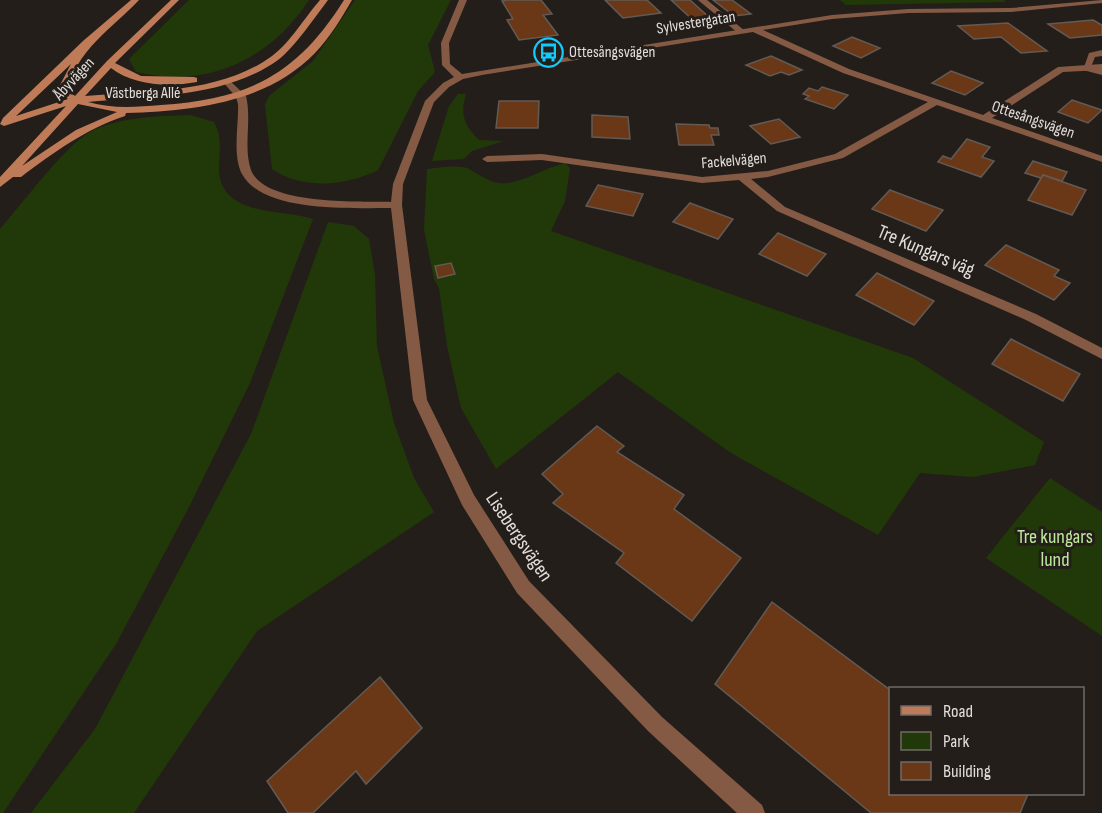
<svg xmlns="http://www.w3.org/2000/svg" width="1102" height="813" font-family="'Sofia Sans Condensed',sans-serif">
  <rect width="100%" height="100%" fill="#241e1a"/>
  <!-- green -->
  <g fill="#213908">
    <path d="M189 0H309C270 60 207 89 136 72L129 59Z"/>
    <path d="M355 0H451L428 45 435 72 418 91 378 170C347 186 302 190 272 169L265 105 269 96 313 61Z"/>
    <path d="M840 0H1004L1006 2 846 5Z"/>
    <path d="M458 94H466C460 115 464 125 479 140L504 141 472 151 464 159 432 161 449 106Z"/>
    <path d="M190 115 214 122C223 139 219 153 219 171 222 217 282 209 313 219L250 383 188 509 116 644 3 813H0V229C21 205 65 146 90 132 118 117 159 116 190 115Z"/>
    <path d="M565 163 570 168 565 201 551 231 913 358 1044 442 1035 465 973 477 920 473 878 535 731 453 618 372 496 469 461 408 447 346 439 288 434 279 424 230 427 169C438 168 459 164 469 169 483 176 491 185 508 183 528 180 545 168 565 163Z"/>
    <path d="M328 222 354 226 369 239 375 275 377 346 394 423 414 478 434 512 257 631 134 813H31L95 729 251 434Z"/>
    <path d="M1050 478 1102 512V636L986 558Z"/>
  </g>
  <!-- building -->
  <g fill="#6b3817" stroke="#615a55" stroke-width="1.5">
    <path d="M507 0H541L552 14 543 15 558 35 519 40 507 20 513 19 502 1Z"/>
    <path d="M605 0H647L661 13 623 18Z"/>
    <path d="M671 0H690L712 20 695 22Z"/>
    <path d="M713 0H732L751 14 734 16Z"/>
    <path d="M1093 20 1102 25V35L1070 38 1048 24Z"/>
    <path d="M1008 23 1047 51 1021 53 1001 37 974 39 958 26Z"/>
    <path d="M852 37 880 48 861 58 833 46Z"/>
    <path d="M771 56 802 70 789 75 781 72 770 76 746 65Z"/>
    <path d="M951 71 983 83 965 95 932 83Z"/>
    <path d="M822 87 848 95 834 109 805 99 809 96 803 94 809 88 818 91Z"/>
    <path d="M1072 100 1102 110 1088 123 1058 112Z"/>
    <path d="M499 101H539L538 128H496Z"/>
    <path d="M592 115 628 117 630 139 592 137Z"/>
    <path d="M779 119 800 137 771 144 750 126Z"/>
    <path d="M676 124 709 125 710 128H718L719 135H711L714 145H679Z"/>
    <path d="M967 139 990 147 982 157 994 161 981 177 938 162 943 156 951 159Z"/>
    <path d="M1033 161 1067 172 1062 181 1043 175 1041 178 1025 173Z"/>
    <path d="M1043 175 1086 190 1072 215 1028 200Z"/>
    <path d="M598 185 643 194 633 216 586 206Z"/>
    <path d="M890 190 943 210 926 231 872 209Z"/>
    <path d="M690 203 733 219 718 239 673 222Z"/>
    <path d="M778 233 826 254 807 276 759 254Z"/>
    <path d="M1006 245 1059 270 1054 276 1070 283 1054 300 985 265Z"/>
    <path d="M451 263 455 274 438 278 435 266Z"/>
    <path d="M877 273 934 301 914 325 856 295Z"/>
    <path d="M1011 339 1080 374 1063 401 992 364Z"/>
    <path d="M597 426 624 446 617 452 684 495 674 509 741 558 692 621 616 563 624 553 553 503 563 494 542 474Z"/>
    <path d="M772 602 890 690V794H1028L1020 813H871L715 684Z"/>
    <path d="M380 677 422 728 366 784 356 771 313 813H288L267 781Z"/>
  </g>
  <g fill="none" stroke-linecap="round" stroke-linejoin="round">
    <!-- lane -->
    <g fill="#855a44" fill-rule="evenodd">
      <path d="M698 0H707L745 31 738 33Z"/>
      <path d="M1102 50V56L1095 57 1091 67 1102 69V75L1083 70 1089 53Z"/>
    </g>
    <!-- street -->
    <path fill="#855a44" fill-rule="evenodd" d="M459 0H467L449 43 450 64 462 74 832 15 908 9 1011 8 1102 0V3L1011 12 908 13 832 19 763 30 849 69 983 115 1058 67 1102 64V70L1063 72 992 118 1102 156V162L937 105 843 158 768 177 751 179 785 207 1036 314 1102 348V359L1026 320 777 211 739 180 702 183 542 160 487 162 482 159 487 156 542 154 702 177 768 171 835 154 928 102 843 73 753 32 482 75 463 79 449 87 434 102 403 184 402 205 427 400 474 495 529 581 662 717 762 805 765 813H737L648 731 517 593 462 505 413 400 391 208C352 208 263 213 242 174 232 155 239 124 238 104L236 97 223 82 228 79 246 96C252 120 243 147 251 170 265 206 359 201 391 202L393 184 425 101 443 83 454 77 442 65 441 43Z"/>
    <!-- secondary -->
    <path fill="#bf7b57" fill-rule="evenodd" d="M131 0H139C117 24 69 56 70 92L75 96 107 61 171 0H179L115 63 141 76 194 77 197 78V82C169 87 134 86 111 68L85 96C146 91 220 94 272 56 289 44 306 16 320 0H328C316 16 293 49 278 60 225 98 150 96 88 102 112 109 136 107 161 105 249 99 297 75 344 0H352C341 19 330 37 315 53 267 103 192 111 126 113L125 116C86 129 54 152 21 177H13L0 187V177L66 106 4 126 0 124 3 118 83 41ZM71 64 60 85V93L68 99 16 116ZM78 104 117 112 76 130 22 166Z"/>
  </g>
  <!-- icons -->
  <defs>
    <symbol id="bus-ring" viewBox="-11 -11 22 22"><circle r="9.5" fill="#241e1a" stroke="#12cafb" stroke-width="1.5"/><path d="M-5-6H5V4H4V6H2V4H-2V6H-4V4H-5ZM-3.5-4V0h7V-4ZM-3.5 1.2v1.5H-2V1.2ZM2 1.2v1.5H3.5V1.2Z" fill="#12cafb"/></symbol>
  </defs>
  <g fill-rule="evenodd">
    <use href="#bus-ring" x="532" y="36" width="33" height="33"/>
  </g>
  <g text-anchor="middle" dominant-baseline="central" stroke-width="6" stroke-linejoin="round" paint-order="stroke">
    <!-- far-street labels -->
    <g font-size="16" fill="#e1ddda" stroke="#241e1a">
      <text transform="translate(696 23) rotate(-9)">Sylvestergatan</text>
      <text transform="translate(74 79) rotate(-47)">Åbyvägen</text>
      <text x="143" y="93">Västberga Allé</text>
      <text transform="translate(1033 120) rotate(19)">Ottesångsvägen</text>
      <text transform="translate(734 161) rotate(-5)">Fackelvägen</text>
    </g>
    <!-- far-poi labels -->
    <g font-size="16" fill="#e1ddda" stroke="#241e1a" text-anchor="start">
      <text x="569" y="52">Ottesångsvägen</text>
    </g>
    <!-- street labels -->
    <g font-size="20" fill="#e1ddda" stroke="#241e1a">
      <text transform="translate(926 251) rotate(23)">Tre Kungars väg</text>
      <text transform="translate(519 537) rotate(56)">Lisebergsvägen</text>
    </g>
    <!-- park labels -->
    <g font-size="20" fill="#bdea9a" stroke="#241e1a">
      <text x="1055" y="537">Tre kungars<tspan x="1055" dy="23">lund</tspan></text>
    </g>
  </g>
  <!-- legend -->
  <rect x="889" y="687" width="195" height="108" fill="#241e1a" stroke="#706a67" stroke-width="1.5"/>
  <rect x="901" y="706" width="30" height="9" fill="#bf7b57" stroke="#706a67" stroke-width="1.5"/>
  <text x="943" y="717" font-size="18" fill="#e1ddda">Road</text>
  <rect x="901" y="732" width="30" height="18" fill="#213908" stroke="#706a67" stroke-width="1.5"/>
  <text x="943" y="747" font-size="18" fill="#e1ddda">Park</text>
  <rect x="901" y="762" width="30" height="18" fill="#6b3817" stroke="#706a67" stroke-width="1.5"/>
  <text x="943" y="777" font-size="18" fill="#e1ddda">Building</text>
</svg>
